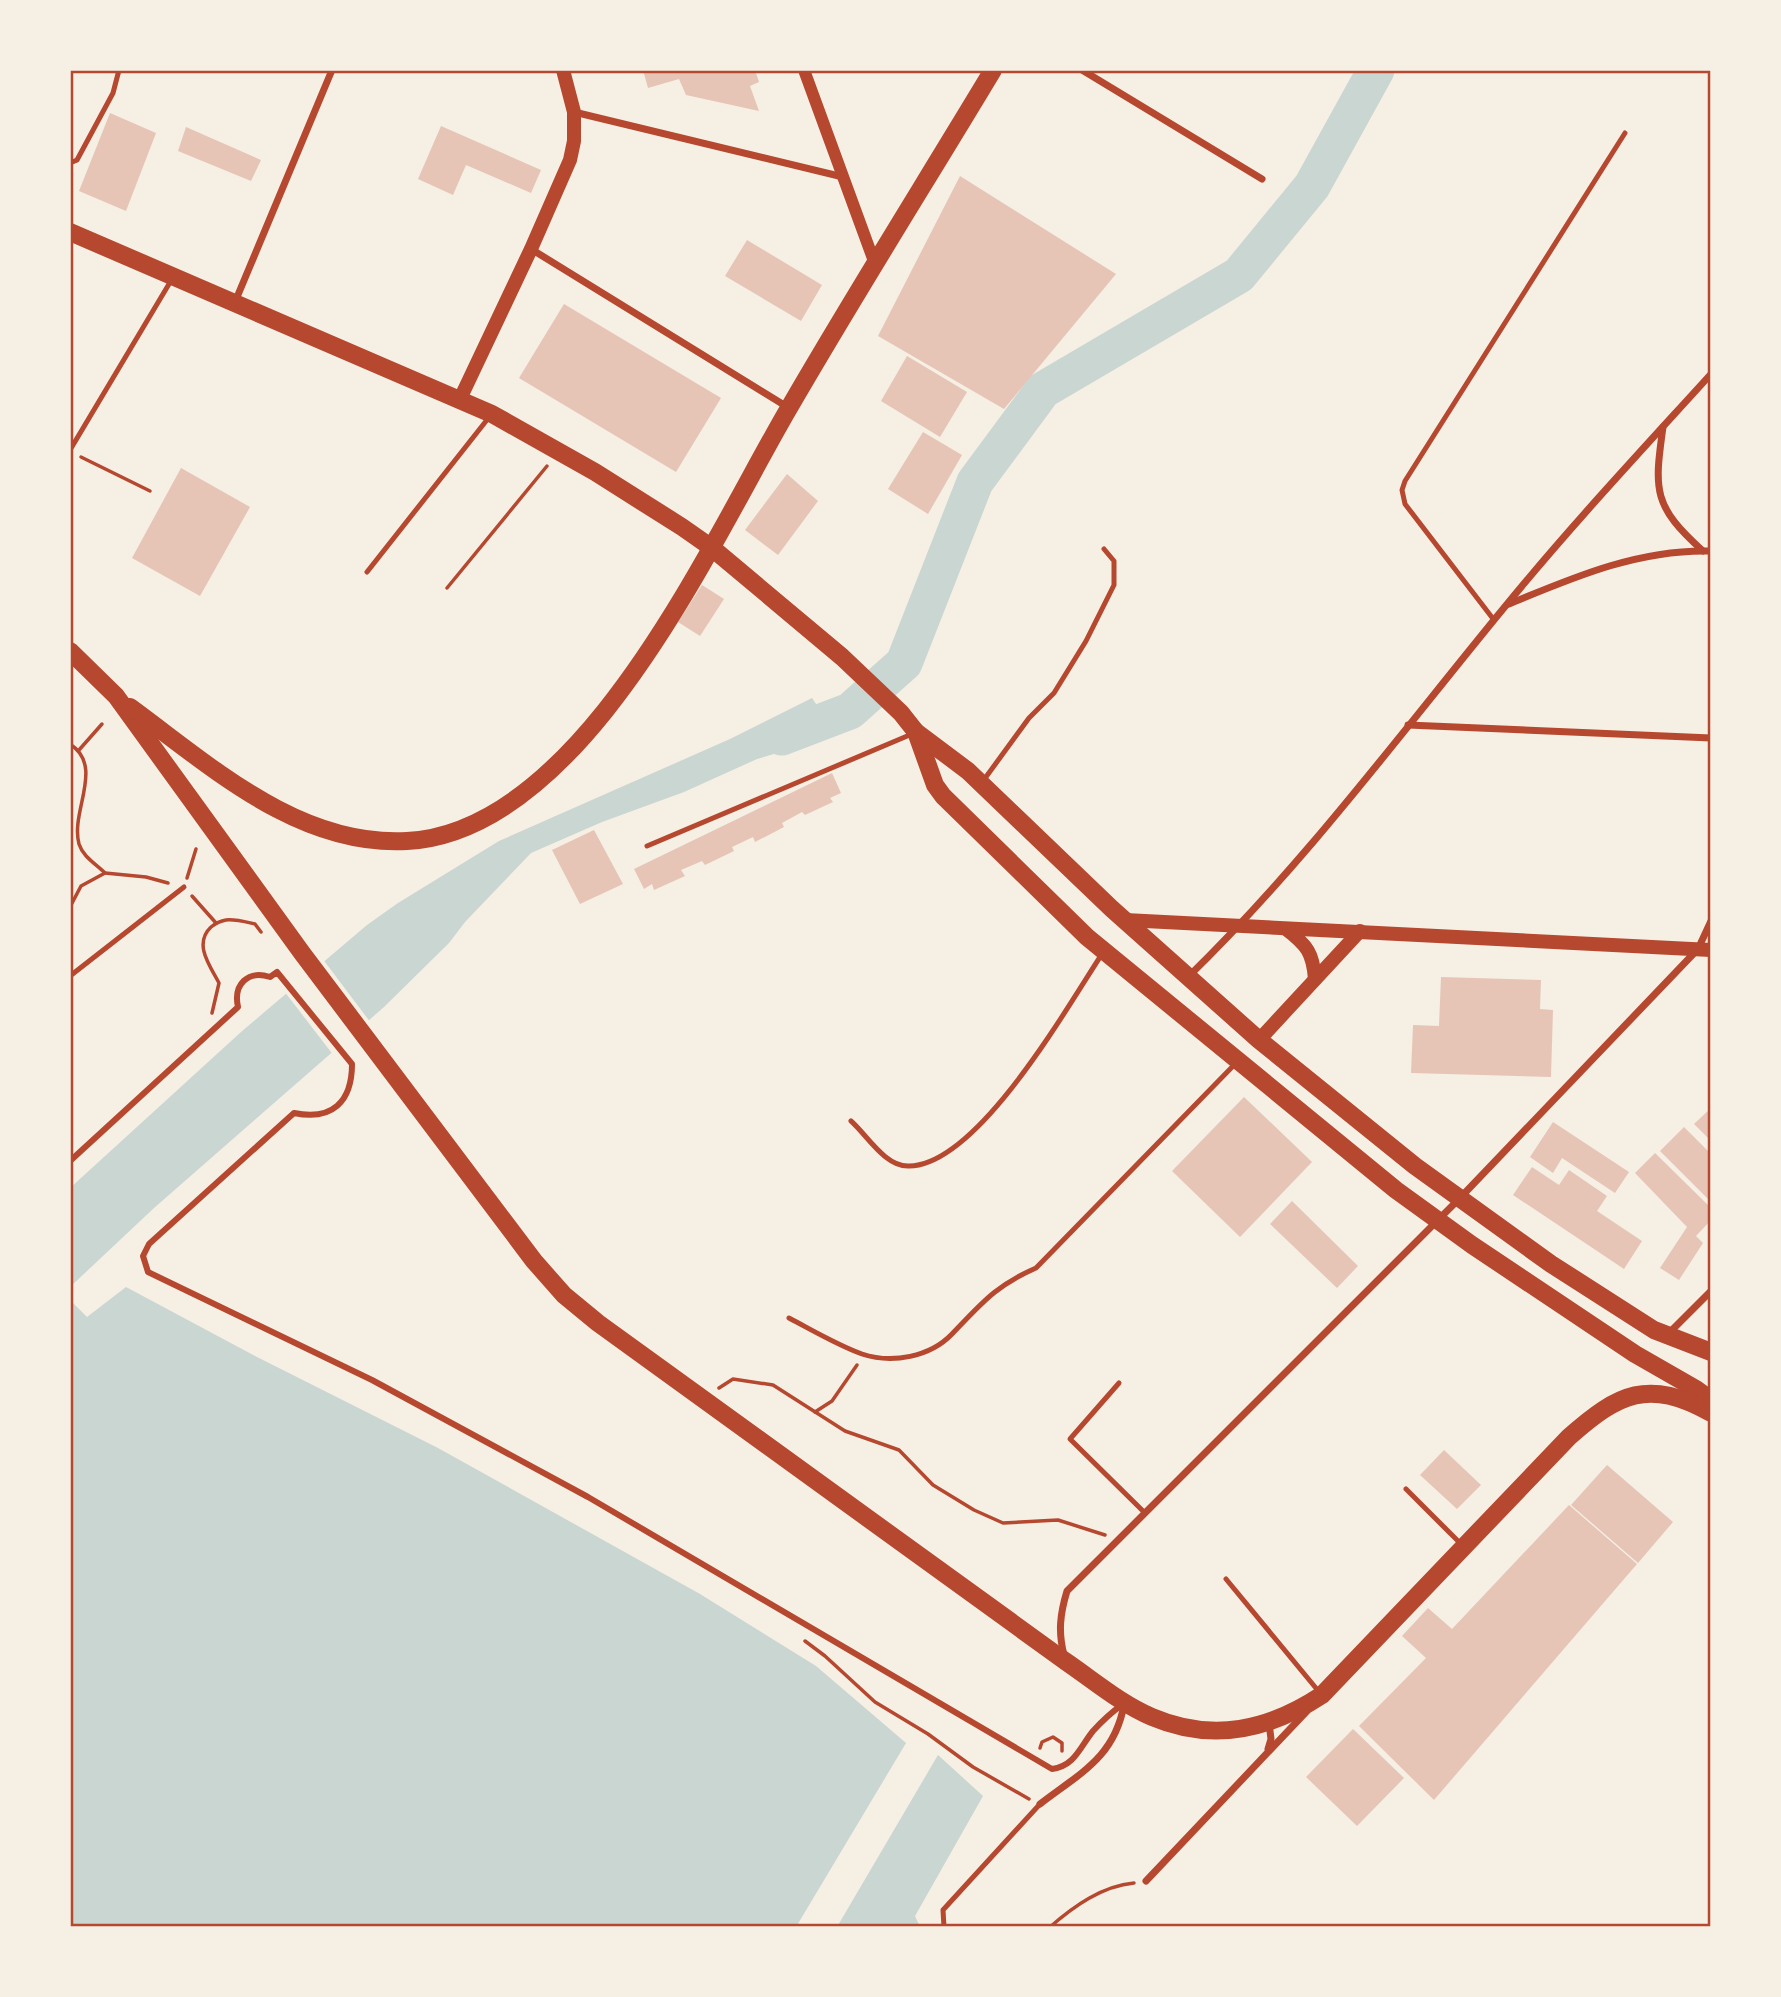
<svg xmlns="http://www.w3.org/2000/svg" width="1781" height="1997" font-family="Arial,sans-serif">
  <rect width="100%" height="100%" fill="#f6efe4"/>
  <!-- water -->
  <g fill="#c9d6d2">
    <path d="M812 698 837 735 757 759 684 792 602 822 531 853 465 922 449 943 384 1007 154 1208 70 1287V1188L241 1032 367 925 398 903 499 841 730 739Z"/>
    <path d="M126 1287 257 1357 438 1448 700 1594 816 1666 906 1743 796 1927H70V1300L87 1317Z"/>
    <path d="M938 1755 983 1796 915 1916 920 1927H837Z"/>
  </g>
  <!-- pier -->
  <path fill="#f6efe4" d="M322 958 371 1023 334 1056 284 991Z"/>
  <g fill="none" stroke-linecap="round" stroke-linejoin="round">
    <!-- river -->
    <path stroke="#c9d6d2" stroke-width="37" d="M782 737 850 711 904 663 975 482 1043 390 1239 275 1312 186 1376 70"/>
  </g>
  <!-- building -->
  <g fill="#e6c5b7">
    <path d="M643 70H755L759 82 750 86 759 111 686 95 679 79 648 88Z"/>
    <path d="M110 113 156 133 126 211 79 191Z"/>
    <path d="M441 126 541 170 531 193 466 165 453 195 418 179Z"/>
    <path d="M186 127 261 160 251 181 178 151Z"/>
    <path d="M960 176 1116 274 1004 409 878 336Z"/>
    <path d="M747 240 822 285 801 321 725 276Z"/>
    <path d="M564 304 721 398 676 472 519 378Z"/>
    <path d="M907 356 967 392 940 437 881 401Z"/>
    <path d="M923 432 962 455 928 514 888 489Z"/>
    <path d="M181 468 250 507 200 596 132 558Z"/>
    <path d="M787 474 818 501 778 555 745 530Z"/>
    <path d="M702 585 724 599 700 636 678 622Z"/>
    <path d="M832 773 841 793 830 798 833 802 805 815 802 812 782 823 784 827 755 842 753 837 732 847 734 851 705 865 702 861 681 870 685 876 654 890 652 884 644 889 634 869Z"/>
    <path d="M594 830 623 884 580 904 552 850Z"/>
    <path d="M1441 977 1541 980 1540 1009 1553 1010 1551 1077 1411 1073 1413 1025 1439 1026Z"/>
    <path d="M1244 1097 1312 1162 1240 1237 1172 1171Z"/>
    <path d="M1711 1108V1141L1694 1124Z"/>
    <path d="M1553 1122 1629 1172 1615 1193 1562 1158 1553 1173 1530 1157Z"/>
    <path d="M1684 1127 1711 1154V1202L1660 1151Z"/>
    <path d="M1655 1153 1711 1208V1220L1696 1236 1703 1243 1679 1280 1660 1268 1687 1227 1635 1173Z"/>
    <path d="M1532 1167 1559 1185 1569 1170 1607 1196 1597 1211 1642 1241 1624 1269 1513 1195Z"/>
    <path d="M1292 1201 1358 1266 1337 1288 1270 1224Z"/>
    <path d="M1444 1450 1481 1485 1457 1509 1420 1475Z"/>
    <path d="M1607 1465 1673 1522 1638 1563 1571 1505Z"/>
    <path d="M1569 1505 1637 1564 1434 1800 1359 1726 1426 1658 1402 1636 1428 1608 1452 1629Z"/>
    <path d="M1353 1729 1404 1778 1357 1826 1306 1777Z"/>
  </g>
  <g fill="none" stroke-linecap="round" stroke-linejoin="round">
    <!-- path -->
    <g stroke="#b5482f" stroke-width="3.5">
      <path d="M81 457 150 491"/>
      <path d="M447 588 547 466"/>
      <path d="M70 744C105 767 70 811 79 844 83 857 96 864 105 873L81 886 70 907"/>
      <path d="M79 750 102 724"/>
      <path d="M105 873 146 877 168 883"/>
      <path d="M187 878 196 849"/>
      <path d="M192 896 216 923"/>
      <path d="M212 1013 219 983C210 966 193 944 211 927 216 923 220 921 226 920 235 919 246 922 255 924L261 932"/>
      <path d="M719 1388 733 1379 773 1385 845 1431 899 1450 933 1485 974 1510 1003 1523 1058 1520 1105 1535"/>
      <path d="M815 1412 832 1401 857 1365"/>
      <path d="M805 1641 825 1656 875 1702 928 1734 973 1767 1029 1799"/>
      <path d="M1040 1748 1042 1742 1053 1737 1062 1743V1751"/>
      <path d="M1050 1927C1074 1906 1102 1886 1134 1883"/>
    </g>
    <!-- service -->
    <g stroke="#b5482f" stroke-width="5">
      <path d="M70 163 77 160 113 93 119 70"/>
      <path d="M70 450 172 279"/>
      <path d="M367 572 490 416"/>
      <path d="M1494 620 1405 504 1402 490 1405 481 1625 133"/>
      <path d="M983 781 1029 718 1054 693 1086 641 1114 585V561L1104 549"/>
      <path d="M647 846 912 734"/>
      <path d="M70 976 184 887"/>
      <path d="M851 1121C867 1135 885 1167 909 1166 978 1165 1067 1007 1102 954"/>
      <path d="M789 1318C812 1330 837 1345 862 1354 892 1364 930 1357 952 1334 982 1303 995 1286 1036 1268L1236 1063"/>
      <path d="M1119 1383 1070 1439 1145 1513"/>
      <path d="M1406 1489 1462 1545"/>
      <path d="M1226 1579 1320 1693"/>
      <path d="M944 1927 943 1910 1040 1804"/>
    </g>
    <!-- pedestrian -->
    <path stroke="#b5482f" stroke-width="6" d="M70 1161 238 1007C233 984 248 970 270 977L277 972 352 1064C352 1102 332 1121 294 1113L149 1244 143 1256 148 1272 372 1380 588 1497 1052 1769C1075 1766 1080 1747 1093 1731 1102 1721 1112 1712 1123 1704"/>
    <!-- minor -->
    <g stroke="#b5482f" stroke-width="7">
      <path d="M1082 70 1262 179"/>
      <path d="M574 112 843 177"/>
      <path d="M531 249 789 408"/>
      <path d="M235 302 332 70"/>
      <path d="M1663 427C1654 491 1653 506 1703 551"/>
      <path d="M1509 604C1574 577 1639 549 1711 551"/>
      <path d="M1408 725 1711 738"/>
      <path d="M1189 976C1304 864 1401 733 1503 609 1569 528 1641 451 1711 374"/>
      <path d="M1667 1335 1711 1291"/>
      <path d="M1064 1655C1058 1632 1060 1614 1067 1591L1459 1199 1698 949 1711 921"/>
      <path d="M1268 1749 1271 1739 1269 1723"/>
      <path d="M1040 1804C1080 1773 1114 1758 1124 1705"/>
      <path d="M1146 1881 1307 1711"/>
    </g>
    <!-- tertiary -->
    <path stroke="#b5482f" stroke-width="12" d="M804 70 875 264"/>
    <!-- secondary -->
    <g stroke="#b5482f" stroke-width="14">
      <path d="M460 399 531 249 570 160 574 141V112L563 70"/>
      <path d="M1125 920 1711 950"/>
      <path d="M1286 929C1307 945 1313 953 1315 979"/>
      <path d="M1259 1040 1360 931"/>
    </g>
    <!-- primary -->
    <g stroke="#b5482f" stroke-width="18">
      <path d="M70 232 492 414 595 472 682 527 712 548 842 657 901 713 916 732 935 785 943 796 1087 937 1396 1190 1472 1245 1635 1354 1696 1389 1711 1400"/>
      <path d="M70 651 116 696 302 953 534 1261 564 1295 598 1323 1065 1661C1093 1680 1121 1704 1152 1717 1213 1743 1269 1730 1322 1695L1569 1437C1619 1393 1648 1378 1711 1413"/>
      <path d="M130 707C212 767 299 847 407 841 584 831 711 541 789 408 855 294 925 183 993 70"/>
      <path d="M916 732 968 771 1112 909 1259 1040 1415 1166 1551 1264 1654 1330 1711 1352"/>
    </g>
  </g>
  <!-- border -->
  <rect width="1781" height="1997" fill="none" stroke="#f6efe4" stroke-width="144"/>
  <rect x="72" y="72" width="1637" height="1853" fill="none" stroke="#b5482f" stroke-width="2.5"/>
</svg>
